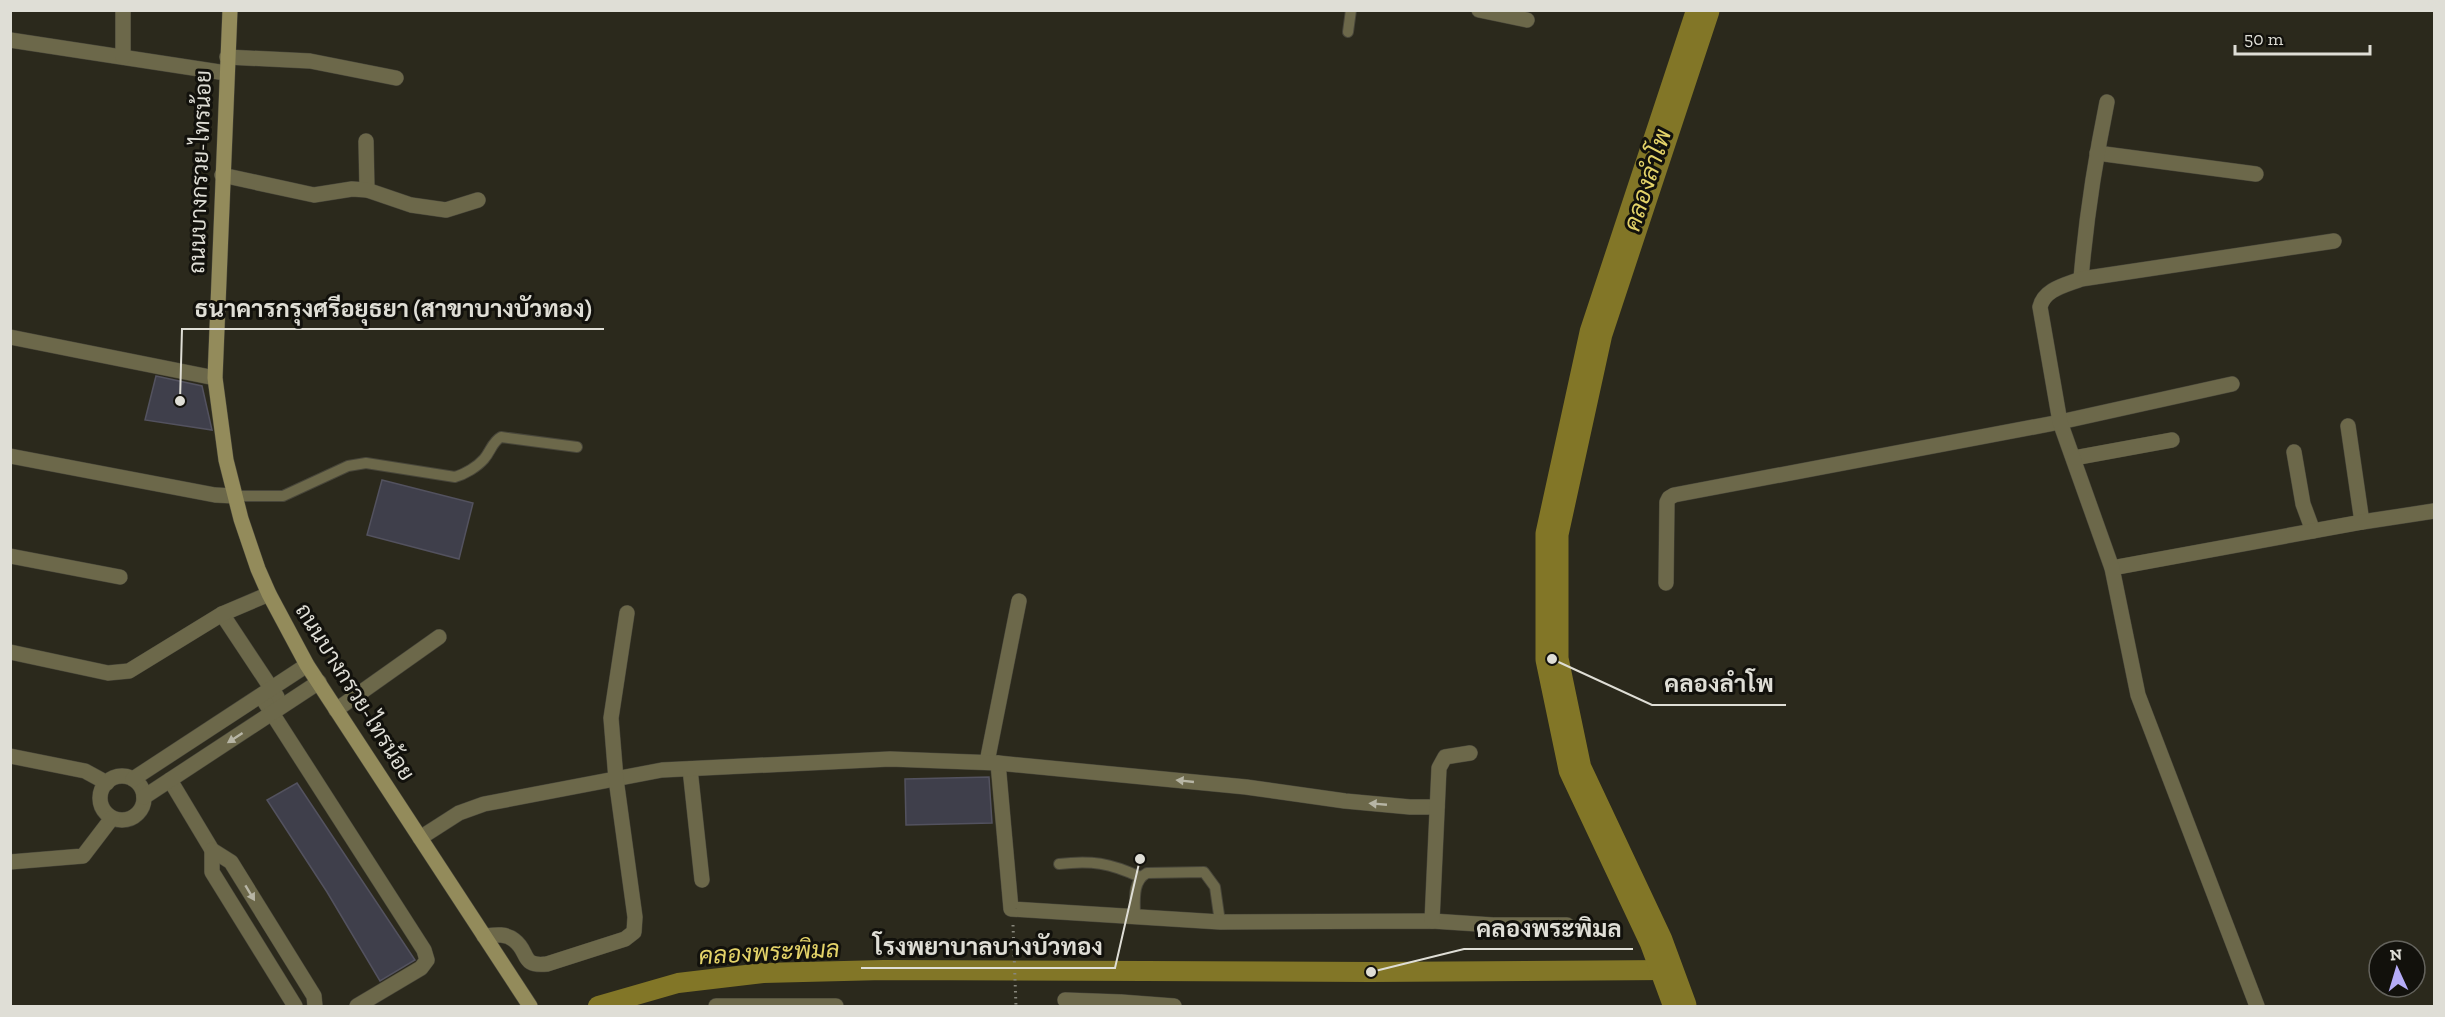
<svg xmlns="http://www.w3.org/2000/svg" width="2445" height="1017" font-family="'Zilla Slab',Sarabun,serif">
  <rect width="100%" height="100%" fill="#2b291c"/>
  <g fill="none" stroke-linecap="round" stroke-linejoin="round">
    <!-- canal -->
    <path stroke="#827627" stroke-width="20" d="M598 1006 678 983 763 973 884 970 1371 972 1667 970"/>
    <!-- river -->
    <path stroke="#827627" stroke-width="33" d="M1680 1006 1656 941 1575 769 1552 659V534L1596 333 1703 10"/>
  </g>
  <!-- building -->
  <g fill="#3f3f4b" stroke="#53525f" stroke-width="1.5">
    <path d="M156 376 202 386 212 430 145 420Z"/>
    <path d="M382 480 473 503 459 559 367 535Z"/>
    <path d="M989 777 992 823 906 825 905 779Z"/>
    <path d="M297 783 415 960 380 981 327 892 267 800Z"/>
  </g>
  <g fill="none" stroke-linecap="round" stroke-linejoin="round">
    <defs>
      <g id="service">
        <path d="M1348 32 1351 10"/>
        <path d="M235 496H283L348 466 366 463 455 477C465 474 477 467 484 459 491 451 492 442 501 437L577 447"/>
        <path d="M1059 864C1091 860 1110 863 1140 877"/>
        <path d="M1135 916C1135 901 1132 881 1147 873L1204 872 1215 887 1220 922"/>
      </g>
      <g id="minor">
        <path d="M1479 10 1527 20"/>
        <path d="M10 40 226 73"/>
        <path d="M123 57V10"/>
        <path d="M227 57 310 61 396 78"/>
        <path d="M366 141 367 190"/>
        <path d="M2097 153 2256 174"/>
        <path d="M222 175 314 195 352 189 367 190 411 205 446 210 478 200"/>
        <path d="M2081 279C2086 219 2095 161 2107 102"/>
        <path d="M10 337 215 378"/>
        <path d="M2348 426 2362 522"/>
        <path d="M2294 452 2303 504 2313 531"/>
        <path d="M10 456 215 495 235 496"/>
        <path d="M2074 458 2172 440"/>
        <path d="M10 556 120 577"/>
        <path d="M2112 568 2362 522 2434 511"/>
        <path d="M1666 583 1667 502 1669 498 1674 495 2060 422 2232 384"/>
        <path d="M222 614 277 697"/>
        <path d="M10 652 108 673 129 671 222 614 269 594"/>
        <path d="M261 696 424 950 427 960 421 968 357 1006"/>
        <path d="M336 710 439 637"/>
        <path d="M10 756 85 771 107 783"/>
        <path d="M987 762 1019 601"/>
        <path d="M998 763 1011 909 1220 922 1432 921 1493 925H1567"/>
        <path d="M690 769 702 880"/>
        <circle cx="122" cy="798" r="22"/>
        <path d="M133 779 307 665"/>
        <path d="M170 780 212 850 231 862 314 996 315 1006"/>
        <path d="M144 797 319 682"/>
        <path d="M420 838 459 813 484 804 662 770 890 759 998 763 1246 787 1345 801 1410 807H1437"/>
        <path d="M212 850V872L295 1006"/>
        <path d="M10 862 83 856 112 818"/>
        <path d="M1432 921 1439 768 1445 757 1470 753"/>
        <path d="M484 936C494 935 506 933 514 940 530 952 520 967 547 964L625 939 634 932 635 917 616 779 611 718 627 613"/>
        <path d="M1065 1000 1121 1002 1174 1006"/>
        <path d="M716 1006H836"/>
        <path d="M2257 1006 2138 695 2112 568 2060 422 2040 307C2044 289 2066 285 2081 279L2334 241"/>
      </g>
      <path id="secondary" d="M230 10 215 378 226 460 241 519 258 569 269 594 307 665 530 1006"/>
    </defs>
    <!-- service casing -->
    <use href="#service" stroke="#48463a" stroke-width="12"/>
    <!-- minor casing -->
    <use href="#minor" stroke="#48463a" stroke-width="16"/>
    <!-- secondary casing -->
    <use href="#secondary" stroke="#48463a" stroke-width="16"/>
    <!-- path -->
    <path stroke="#88877c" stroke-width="3" stroke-dasharray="1.5 4.5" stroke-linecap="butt" d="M1013 925 1016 1006"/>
    <!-- service -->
    <use href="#service" stroke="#6c684a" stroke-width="10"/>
    <!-- minor -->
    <use href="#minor" stroke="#6c684a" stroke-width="15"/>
    <!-- secondary -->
    <use href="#secondary" stroke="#938b5b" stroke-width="15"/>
  </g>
  <!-- one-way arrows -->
  <defs><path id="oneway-solid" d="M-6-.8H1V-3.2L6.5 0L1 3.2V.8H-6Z" transform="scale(1.5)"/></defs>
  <g fill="#b7b5a5">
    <use href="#oneway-solid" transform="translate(235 738) rotate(147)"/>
    <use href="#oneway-solid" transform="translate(1185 781) rotate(-174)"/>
    <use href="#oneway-solid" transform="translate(1378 804) rotate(-175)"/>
    <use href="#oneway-solid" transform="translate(250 893) rotate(59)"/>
  </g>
  <g text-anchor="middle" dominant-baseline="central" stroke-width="6" stroke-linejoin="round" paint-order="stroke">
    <!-- street labels -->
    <g font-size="22" fill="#dfded6" stroke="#12110c">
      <text transform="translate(200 172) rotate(-88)">ถนนบางกรวย-ไทรน้อย</text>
      <text transform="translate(355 692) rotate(58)">ถนนบางกรวย-ไทรน้อย</text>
    </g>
    <!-- water labels -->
    <g font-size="24" font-style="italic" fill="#e4d369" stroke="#12110c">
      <text transform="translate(1647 180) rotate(-72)">คลองลำโพ</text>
      <text transform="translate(769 952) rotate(-3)">คลองพระพิมล</text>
    </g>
  </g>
  <!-- callouts -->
  <path fill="none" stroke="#dfded6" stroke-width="2" d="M180 401L182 329H604M1552 659L1652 705H1786M1371 972L1464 949H1633M1140 859L1115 968H861"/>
  <g fill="#dfded6" stroke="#12110c" stroke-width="2">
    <circle cx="180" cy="401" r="6"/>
    <circle cx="1552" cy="659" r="6"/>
    <circle cx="1371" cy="972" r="6"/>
    <circle cx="1140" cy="859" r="6"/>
  </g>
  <g font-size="24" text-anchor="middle" font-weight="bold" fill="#dfded6" stroke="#12110c" stroke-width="6" stroke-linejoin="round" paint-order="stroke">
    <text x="393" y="317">ธนาคารกรุงศรีอยุธยา (สาขาบางบัวทอง)</text>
    <text x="1719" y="692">คลองลำโพ</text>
    <text x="1549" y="937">คลองพระพิมล</text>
    <text x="988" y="955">โรงพยาบาลบางบัวทอง</text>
  </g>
  <!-- border -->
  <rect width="2445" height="1017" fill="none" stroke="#dfded6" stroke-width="24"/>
  <!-- north arrow -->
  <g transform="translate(2397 969) rotate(356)"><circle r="28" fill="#12110c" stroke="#64635d" stroke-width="1.5"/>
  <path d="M0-4.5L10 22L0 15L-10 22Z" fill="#b5acf8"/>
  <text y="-9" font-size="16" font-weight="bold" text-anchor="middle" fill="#dfded6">N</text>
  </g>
  <!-- scale -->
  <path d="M2235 45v9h135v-9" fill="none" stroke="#dfded6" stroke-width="3"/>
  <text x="2244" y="45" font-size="18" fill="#dfded6" stroke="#12110c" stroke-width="4.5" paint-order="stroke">50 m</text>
</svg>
